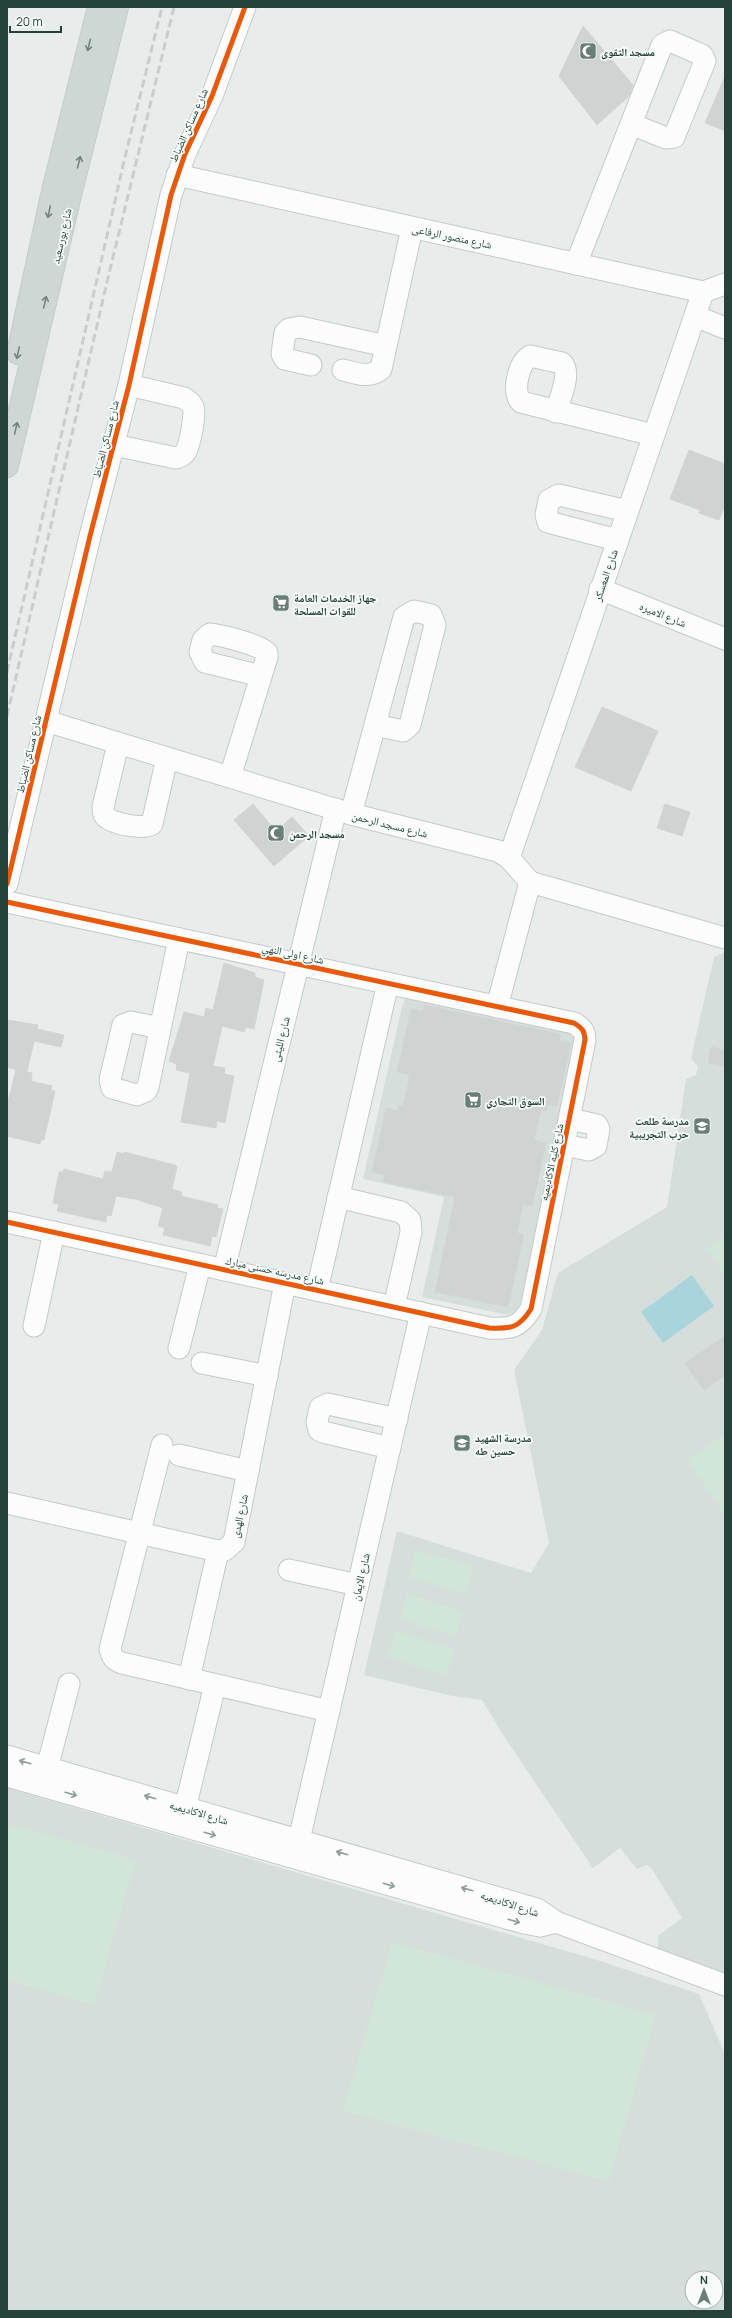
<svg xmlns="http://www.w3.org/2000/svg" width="732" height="2318" font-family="Manrope,'Noto Naskh Arabic',sans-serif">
  <rect width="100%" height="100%" fill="#e8edeb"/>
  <!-- built -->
  <g fill="#d6dedb" fill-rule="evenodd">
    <path d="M725 952V1977L658 1950V1936L682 1918 652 1869 647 1865 637 1869 620 1848 593 1868 505 1738 482 1700 452 1696 364 1675 397 1531 531 1573 549 1543 514 1370 542 1330 558 1273 667 1207 686 1079 696 1075 698 1067 691 1058 714 957Z"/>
    <path d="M409 995 578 1028 520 1305 518 1310 508 1315 422 1297 444 1197 363 1179 402 1007 405 999Z"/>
    <path d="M7 1788 597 1960 699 1994 725 2054V2311H7ZM692 2278H716V2302H692Z"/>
  </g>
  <!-- green -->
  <g fill="#d1e6d8">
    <path d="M725 1236V1275L707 1249Z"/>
    <path d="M725 1434V1515L687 1460Z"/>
    <path d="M416 1550 474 1567 466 1594 409 1577Z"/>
    <path d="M407 1594 463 1612 455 1636 399 1619Z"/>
    <path d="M396 1631 455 1650 446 1676 387 1657Z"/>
    <path d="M7 1824 136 1860 94 2005 7 1980Z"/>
    <path d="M392 1942 656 2015 609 2181 343 2111Z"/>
  </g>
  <!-- water -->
  <path fill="#a9d4db" d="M692 1275 714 1306 663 1343 641 1312Z"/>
  <!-- building -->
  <g fill="#cfd4d2" stroke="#d1d6d4">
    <path d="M583 26 633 85 629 96 597 125 559 76Z"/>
    <path d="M725 76V131L705 123Z"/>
    <path d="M689 450 725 464V505L719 520 699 513 700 510 670 499Z"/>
    <path d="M602 707 658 731 631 791 575 767Z"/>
    <path d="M253 804 276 831 292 817 309 836 274 866 234 820Z"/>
    <path d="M665 804 690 812 682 836 657 828Z"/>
    <path d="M224 963 255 973V977L264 980 254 1029 246 1027 244 1032 222 1026 213 1066 225 1068 224 1074 234 1076 225 1123 217 1121 216 1128 181 1122 190 1073 176 1070 177 1064 169 1061 184 1012 204 1017 206 1008 213 1010Z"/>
    <path d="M424 1005 560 1034 559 1041 571 1043 557 1106 548 1105 546 1111 541 1110 534 1140 546 1143 532 1206 523 1204 517 1233 524 1234 508 1307 435 1292 455 1197 383 1182 385 1175 372 1172 386 1108 398 1111 399 1105 403 1106 410 1075 397 1072 411 1009 423 1011Z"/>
    <path d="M7 1020 38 1025 37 1029 64 1035 61 1047 34 1041 27 1072 32 1073 31 1081 52 1086 51 1090 55 1091 44 1140H41L40 1144 7 1136V1106L16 1070 20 1071 7 1067Z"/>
    <path d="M711 1047 725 1050V1066L708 1063Z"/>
    <path d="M117 1152 123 1154 124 1152 175 1165 177 1167 172 1189 182 1192 181 1196 218 1205 217 1208 223 1209 216 1237 212 1236 210 1246 163 1235 165 1228 158 1226 163 1208 135 1199 116 1196 111 1216 107 1215 106 1222 57 1211 59 1204 53 1203 59 1172H63L64 1169 103 1179 105 1171 112 1172Z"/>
    <path d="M725 1336V1375L704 1390 685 1363Z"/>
  </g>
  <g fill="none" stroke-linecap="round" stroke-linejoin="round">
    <defs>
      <g id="minor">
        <path d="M177 175 703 292 725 284"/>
        <path d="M576 264 662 45 670 41 702 55 705 61 674 137 666 138 631 124"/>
        <path d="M695 316 725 328"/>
        <path d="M311 365 285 359 282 354 285 333 289 329 300 327 386 346"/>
        <path d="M343 370C356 373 370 379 381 369L412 228"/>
        <path d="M556 412C559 399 572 374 562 363L530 356C518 363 512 392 521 402L653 435"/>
        <path d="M114 445 176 458C181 456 184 455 186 451 190 444 196 413 193 407 191 402 188 401 184 398L129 385"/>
        <path d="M617 540 548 522 546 515 549 500 559 495 627 511"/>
        <path d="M600 589 725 639"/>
        <path d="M46 721 351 814 498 851 509 858 530 882 725 938"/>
        <path d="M118 744 103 807C103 810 103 813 105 816 112 824 144 830 152 824L167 758"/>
        <path d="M230 777 267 657V653C262 645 220 635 210 634L203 640 200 652 205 662 261 676"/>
        <path d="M351 814 404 617 414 611 431 615 435 625 410 725 403 731 375 725"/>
        <path d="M509 858 703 292"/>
        <path d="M7 884 90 536 129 385 171 195 185 154 212 96 245 7"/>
        <path d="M7 902 574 1023C582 1028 585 1031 585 1040L531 1309C519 1328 511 1329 489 1328L7 1222"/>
        <path d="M497 1007 530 882"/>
        <path d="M160 1028 131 1022 123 1025 110 1080 112 1088 137 1095 146 1091 148 1087 179 939"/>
        <path d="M564 1145 589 1150 596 1146 599 1129 597 1125 570 1119"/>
        <path d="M338 1197 401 1212 410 1220 411 1232 394 1307"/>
        <path d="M224 1270 336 809"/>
        <path d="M317 1290 388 983"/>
        <path d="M34 1326 54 1232"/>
        <path d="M179 1348 200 1265"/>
        <path d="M202 1363 267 1376"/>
        <path d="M162 1445 110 1649C112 1657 114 1660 122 1663L329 1711"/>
        <path d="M390 1448 323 1432 319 1430 317 1422 320 1408 328 1404 397 1419"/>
        <path d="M179 1455 248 1471"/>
        <path d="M7 1503 218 1551 225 1550 234 1542 285 1283"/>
        <path d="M289 1570 358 1585"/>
        <path d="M189 1679 218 1551"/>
        <path d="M7 1756 537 1909 556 1922 725 1985"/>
        <path d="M7 1776 524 1923 540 1926 556 1922"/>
        <path d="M44 1780 69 1684"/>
        <path d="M182 1821 215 1685"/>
        <path d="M299 1840 421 1313"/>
      </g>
      <g id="major">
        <path d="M18 353 53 191 99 7"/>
        <path d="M7 466 70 195 117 7"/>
      </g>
    </defs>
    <!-- minor casing -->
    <use href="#minor" stroke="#c5cac8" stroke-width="23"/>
    <!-- major casing -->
    <use href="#major" stroke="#c3ccc9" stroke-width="24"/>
    <!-- minor -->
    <use href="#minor" stroke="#fcfcfc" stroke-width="21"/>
    <!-- major -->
    <use href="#major" stroke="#cfd7d5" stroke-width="22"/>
    <!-- rail -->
    <g stroke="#c9cdcc" stroke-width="3" stroke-dasharray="8 4" stroke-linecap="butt">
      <path d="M7 672 125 157 162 7"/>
      <path d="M7 716 107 282 174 7"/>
    </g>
    <defs>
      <g id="cycleway">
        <path d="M7 884 90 536 129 385 171 195 185 154 212 96 245 7"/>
        <path d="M7 902 574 1023C582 1028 585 1031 585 1040L531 1309C519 1328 511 1329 489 1328L7 1222"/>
      </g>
    </defs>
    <!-- cycleway casing -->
    <use href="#cycleway" stroke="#f7fbf9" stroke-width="8"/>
    <!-- cycleway -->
    <use href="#cycleway" stroke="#e8590c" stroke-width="5"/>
  </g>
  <!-- one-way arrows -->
  <defs><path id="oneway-shaft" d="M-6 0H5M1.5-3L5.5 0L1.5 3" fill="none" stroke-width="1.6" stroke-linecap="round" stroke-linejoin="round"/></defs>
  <g stroke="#718580">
    <use href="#oneway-shaft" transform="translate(89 45) rotate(104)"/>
    <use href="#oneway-shaft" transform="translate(79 162) rotate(-76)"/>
    <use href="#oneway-shaft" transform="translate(49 212) rotate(102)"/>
    <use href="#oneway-shaft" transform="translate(45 302) rotate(-77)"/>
    <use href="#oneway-shaft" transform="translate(18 353) rotate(102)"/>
    <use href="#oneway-shaft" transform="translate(16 428) rotate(-77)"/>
  </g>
  <g stroke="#909f9b">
    <use href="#oneway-shaft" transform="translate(25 1762) rotate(-164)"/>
    <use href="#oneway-shaft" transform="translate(71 1794) rotate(16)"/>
    <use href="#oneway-shaft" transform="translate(150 1797) rotate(-164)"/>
    <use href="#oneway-shaft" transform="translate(210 1834) rotate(16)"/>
    <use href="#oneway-shaft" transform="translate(342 1853) rotate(-164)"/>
    <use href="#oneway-shaft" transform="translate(389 1885) rotate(16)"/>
    <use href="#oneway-shaft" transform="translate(467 1889) rotate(-164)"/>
    <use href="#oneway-shaft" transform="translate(514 1921) rotate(16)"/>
  </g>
  <!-- icons -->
  <defs>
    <symbol id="mosque-square" viewBox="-11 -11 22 22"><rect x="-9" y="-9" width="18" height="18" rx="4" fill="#697e78" stroke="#f7fbf9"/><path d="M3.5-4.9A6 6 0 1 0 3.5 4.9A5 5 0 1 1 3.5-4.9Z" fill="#fff"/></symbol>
    <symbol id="supermarket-square" viewBox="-11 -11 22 22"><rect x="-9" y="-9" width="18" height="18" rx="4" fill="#697e78" stroke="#f7fbf9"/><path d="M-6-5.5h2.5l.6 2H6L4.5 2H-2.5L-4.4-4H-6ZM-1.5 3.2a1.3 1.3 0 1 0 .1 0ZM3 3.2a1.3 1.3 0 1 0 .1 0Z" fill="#fff"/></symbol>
    <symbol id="school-square" viewBox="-11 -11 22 22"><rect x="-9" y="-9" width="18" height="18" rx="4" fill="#697e78" stroke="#f7fbf9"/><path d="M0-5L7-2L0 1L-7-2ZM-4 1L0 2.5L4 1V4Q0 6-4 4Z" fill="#fff"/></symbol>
  </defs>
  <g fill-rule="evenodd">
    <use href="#mosque-square" x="578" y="41" width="20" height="20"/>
    <use href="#supermarket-square" x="271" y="593" width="20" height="20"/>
    <use href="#mosque-square" x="266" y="823" width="20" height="20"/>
    <use href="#supermarket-square" x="463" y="1090" width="20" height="20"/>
    <use href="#school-square" x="692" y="1116" width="20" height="20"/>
    <use href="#school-square" x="452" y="1433" width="20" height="20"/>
  </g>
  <g text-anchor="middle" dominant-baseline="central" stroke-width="3.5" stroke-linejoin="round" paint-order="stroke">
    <!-- poi labels -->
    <g font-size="11" font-weight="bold" fill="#24423a" stroke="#f7fbf9" text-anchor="start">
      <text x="601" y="51">مسجد التقوى</text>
      <text x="294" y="597">جهاز الخدمات العامة<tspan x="294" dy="13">للقوات المسلحة</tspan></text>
      <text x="289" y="833">مسجد الرحمن</text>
      <text x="486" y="1100">السوق التجاري</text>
      <text x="689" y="1120" text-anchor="end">مدرسة طلعت<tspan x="689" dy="13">حرب التجريبية</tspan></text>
      <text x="475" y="1437">مدرسة الشهيد<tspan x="475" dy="13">حسين طه</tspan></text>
    </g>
    <!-- street labels -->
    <g font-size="11" fill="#24423a" stroke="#f7fbf9">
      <text transform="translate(188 125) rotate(-66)">شارع مساكن الضباط</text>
      <text transform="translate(61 236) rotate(-77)">شارع بورسعيد</text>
      <text transform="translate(452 236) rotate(12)">شارع منصور الرفاعى</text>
      <text transform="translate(105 439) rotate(-76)">شارع مساكن الضباط</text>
      <text transform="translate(605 575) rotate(-71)">شارع المعسكر</text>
      <text transform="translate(663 614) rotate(22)">شارع الاميره</text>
      <text transform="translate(28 754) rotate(-77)">شارع مساكن الضباط</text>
      <text transform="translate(390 824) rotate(14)">شارع مسجد الرحمن</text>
      <text transform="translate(293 953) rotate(12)">شارع اولى النهي</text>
      <text transform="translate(280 1039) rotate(-76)">شارع الليثى</text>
      <text transform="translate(551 1162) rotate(-78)">شارع كليه الاكاديميه</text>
      <text transform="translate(275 1270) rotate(12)">شارع مدرسه حسنى مبارك</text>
      <text transform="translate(239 1516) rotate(-78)">شارع الهدى</text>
      <text transform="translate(360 1577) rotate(-77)">شارع الايمان</text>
      <text transform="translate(199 1812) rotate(16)">شارع الاكاديميه</text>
      <text transform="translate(510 1903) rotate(18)">شارع الاكاديميه</text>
    </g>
  </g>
  <!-- border -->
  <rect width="732" height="2318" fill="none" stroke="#24423a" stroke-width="16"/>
  <!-- north arrow -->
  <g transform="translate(704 2290)"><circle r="19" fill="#f7fbf9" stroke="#a3b1ad"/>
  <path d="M0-3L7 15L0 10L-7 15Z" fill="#697e78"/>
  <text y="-6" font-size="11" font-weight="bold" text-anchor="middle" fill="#24423a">N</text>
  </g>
  <!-- scale -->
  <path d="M10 26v6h51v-6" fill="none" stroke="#24423a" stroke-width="2"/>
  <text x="16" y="26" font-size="12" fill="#24423a" stroke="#f7fbf9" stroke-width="3" paint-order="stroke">20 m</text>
</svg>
